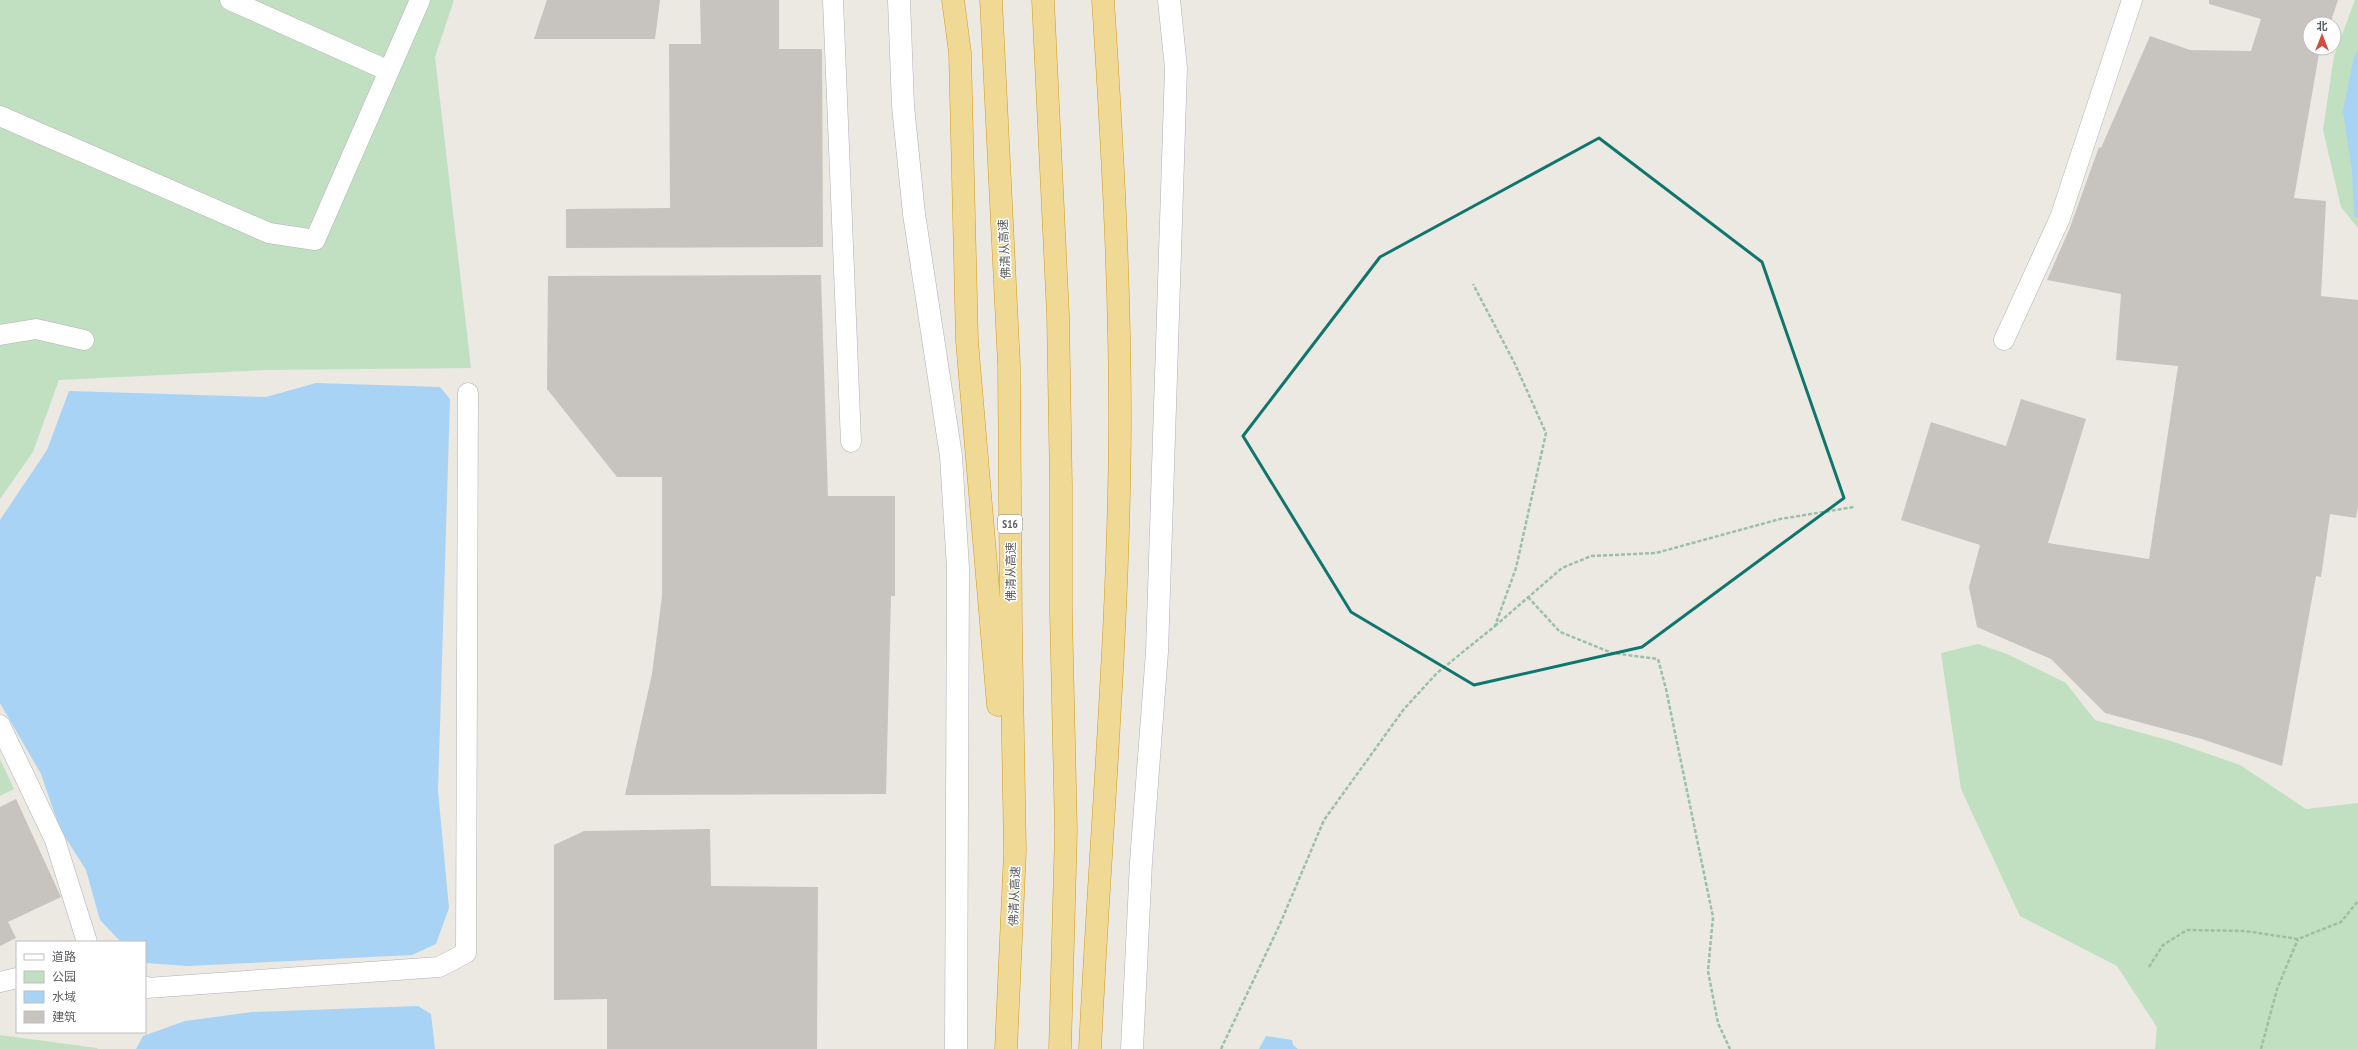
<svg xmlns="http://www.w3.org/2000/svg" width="2358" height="1049" font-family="'PT Sans Narrow','Noto Sans SC',sans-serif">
  <rect width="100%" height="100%" fill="#ebe9e2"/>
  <!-- green -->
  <g fill="#c1e0c1">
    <path d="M0 0H454L435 57 471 368 264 370 59 380 33 452 0 499Z"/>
    <path d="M2355 0H2358V228L2341 207 2323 130 2334 56Z"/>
    <path d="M1978 644 2007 654 2066 683 2095 720 2171 741 2240 765 2306 809 2358 803V1049H2155L2157 1027 2117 966 2020 916 1961 789 1941 653Z"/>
    <path d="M0 759 14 789 0 796Z"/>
    <path d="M0 1035 97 1048 98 1049H0Z"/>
  </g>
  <!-- water -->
  <g fill="#a9d3f4">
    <path d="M2358 50V218L2354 216 2352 172 2343 111 2354 57Z"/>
    <path d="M316 383 440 387 450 399 438 791 449 908 436 944 412 955 188 966 145 963V942H121L100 920 86 870 60 829 41 774 0 703V520L47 450 69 391 266 397Z"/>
    <path d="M418 1006 431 1014 435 1049H136L143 1036 185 1021 252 1012Z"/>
    <path d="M1266 1036 1292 1040 1293 1045 1298 1049H1259Z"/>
  </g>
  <!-- building -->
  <g fill="#c7c4bf">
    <path d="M547 0H660L655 39H534Z"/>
    <path d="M700 0H779V49H822L823 247 566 248V209L670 208 669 44H701Z"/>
    <path d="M2209 0H2338L2330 24H2310V48H2320L2294 198 2326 201 2321 296 2358 300V506L2356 518 2330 514 2321 577 2316 576 2282 766 2202 739 2105 713 2051 659 1977 627 1969 587 1980 545 1901 520 1931 422 2006 446 2021 399 2086 419 2048 543 2149 559 2178 366 2116 360 2121 294 2047 280 2069 230 2099 147 2101 148 2150 36 2190 50 2251 51 2261 19 2209 4Z"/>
    <path d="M821 275 828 496H895V596H891L886 794 625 795 652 674 662 596V477H617L547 389 548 276Z"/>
    <path d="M16 799 61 897 8 922 16 938 0 946V807Z"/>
    <path d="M710 829 711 886 818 887 817 1049H607V999L554 1000V845L584 831Z"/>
  </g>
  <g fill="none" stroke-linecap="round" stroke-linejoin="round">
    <defs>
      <g id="minor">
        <path d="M230 0 389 71"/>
        <path d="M833 0 851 442"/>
        <path d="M0 116 269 233 315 240 420 0"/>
        <path d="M0 335 36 329 84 340"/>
        <path d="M2004 340 2060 218 2132 0"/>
        <path d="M0 725 55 840 87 942"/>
        <path d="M0 982 17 978"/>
        <path d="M145 986 147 988 439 967 466 953 468 393"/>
      </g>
      <g id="secondary">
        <path d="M899 0 903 106 914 214 951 456 958 568 956 1049"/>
        <path d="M1132 1049 1141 862 1157 652 1176 68 1169 0"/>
      </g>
      <g id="motorway">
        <path d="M953 0 960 53 967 341 998 705"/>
        <path d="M991 0 1009 365 1011 629 1015 851 1006 1049"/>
        <path d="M1043 0 1058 315 1061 486V612L1066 831 1060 1049"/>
        <path d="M1090 1049C1100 840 1119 631 1120 422 1120 281 1112 141 1103 0"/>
      </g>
    </defs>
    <!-- minor casing -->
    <use href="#minor" stroke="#b0b2b6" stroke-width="21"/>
    <!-- secondary casing -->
    <use href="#secondary" stroke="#afb1b6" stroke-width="23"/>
    <!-- motorway casing -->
    <use href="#motorway" stroke="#d39a1a" stroke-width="23"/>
    <!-- path -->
    <g stroke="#9bc0a6" stroke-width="2.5" stroke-dasharray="4 2" stroke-linecap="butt">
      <path d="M1528 597 1560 632 1612 653 1658 659 1666 689 1713 917 1708 971 1718 1023 1730 1049"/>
      <path d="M1495 626 1562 568 1591 556 1656 553 1780 519 1854 507"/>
      <path d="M2149 967 2163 945 2187 930 2245 931 2298 939 2341 922 2358 901"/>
      <path d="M1221 1049 1280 924 1324 820 1404 709 1437 673 1495 626 1516 568 1546 433 1515 364 1473 284"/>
      <path d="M2261 1049 2277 989 2298 939"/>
    </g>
    <!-- minor -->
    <use href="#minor" stroke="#fff" stroke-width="20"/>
    <!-- secondary -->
    <use href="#secondary" stroke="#fff" stroke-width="22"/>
    <!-- motorway -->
    <use href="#motorway" stroke="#f0d995" stroke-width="22"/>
  </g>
  <!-- marked area -->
  <path fill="none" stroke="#0f766e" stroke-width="3" stroke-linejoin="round" d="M1599 138 1762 262 1844 498 1642 647 1474 685 1351 612 1243 436 1380 257Z"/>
  <g text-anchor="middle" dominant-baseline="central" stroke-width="3" stroke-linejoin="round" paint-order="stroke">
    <!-- shield labels -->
    <rect fill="#fff" stroke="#8c8e90" stroke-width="1" x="998" y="515" width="24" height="18" rx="3"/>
    <g font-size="11" font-weight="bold" fill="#5a5d61">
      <text x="1010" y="524">S16</text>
    </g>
    <!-- street labels -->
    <g font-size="12" fill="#5a5d61" stroke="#fff">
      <text transform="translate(1004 249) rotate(-93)">佛清从高速</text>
      <text transform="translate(1010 572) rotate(-90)">佛清从高速</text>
      <text transform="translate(1014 896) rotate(-88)">佛清从高速</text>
    </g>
  </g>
  <!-- legend -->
  <rect x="16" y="941" width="130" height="92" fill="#ffffff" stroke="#bdbec0"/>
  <rect x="24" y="954" width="20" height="6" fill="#ffffff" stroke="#bdbec0"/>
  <text x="52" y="961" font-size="12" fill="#5a5d61">道路</text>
  <rect x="24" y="971" width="20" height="12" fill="#c1e0c1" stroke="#bdbec0"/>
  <text x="52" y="981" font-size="12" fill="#5a5d61">公园</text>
  <rect x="24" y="991" width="20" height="12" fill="#a9d3f4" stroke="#bdbec0"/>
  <text x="52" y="1001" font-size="12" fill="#5a5d61">水域</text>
  <rect x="24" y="1011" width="20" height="12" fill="#c7c4bf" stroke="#bdbec0"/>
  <text x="52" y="1021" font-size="12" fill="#5a5d61">建筑</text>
  <!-- north arrow -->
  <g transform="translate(2322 36)"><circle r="19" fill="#ffffff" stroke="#bdbec0"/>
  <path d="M0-3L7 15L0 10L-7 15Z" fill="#d44c40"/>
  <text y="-6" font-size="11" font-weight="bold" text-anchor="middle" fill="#5a5d61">北</text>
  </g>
</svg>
